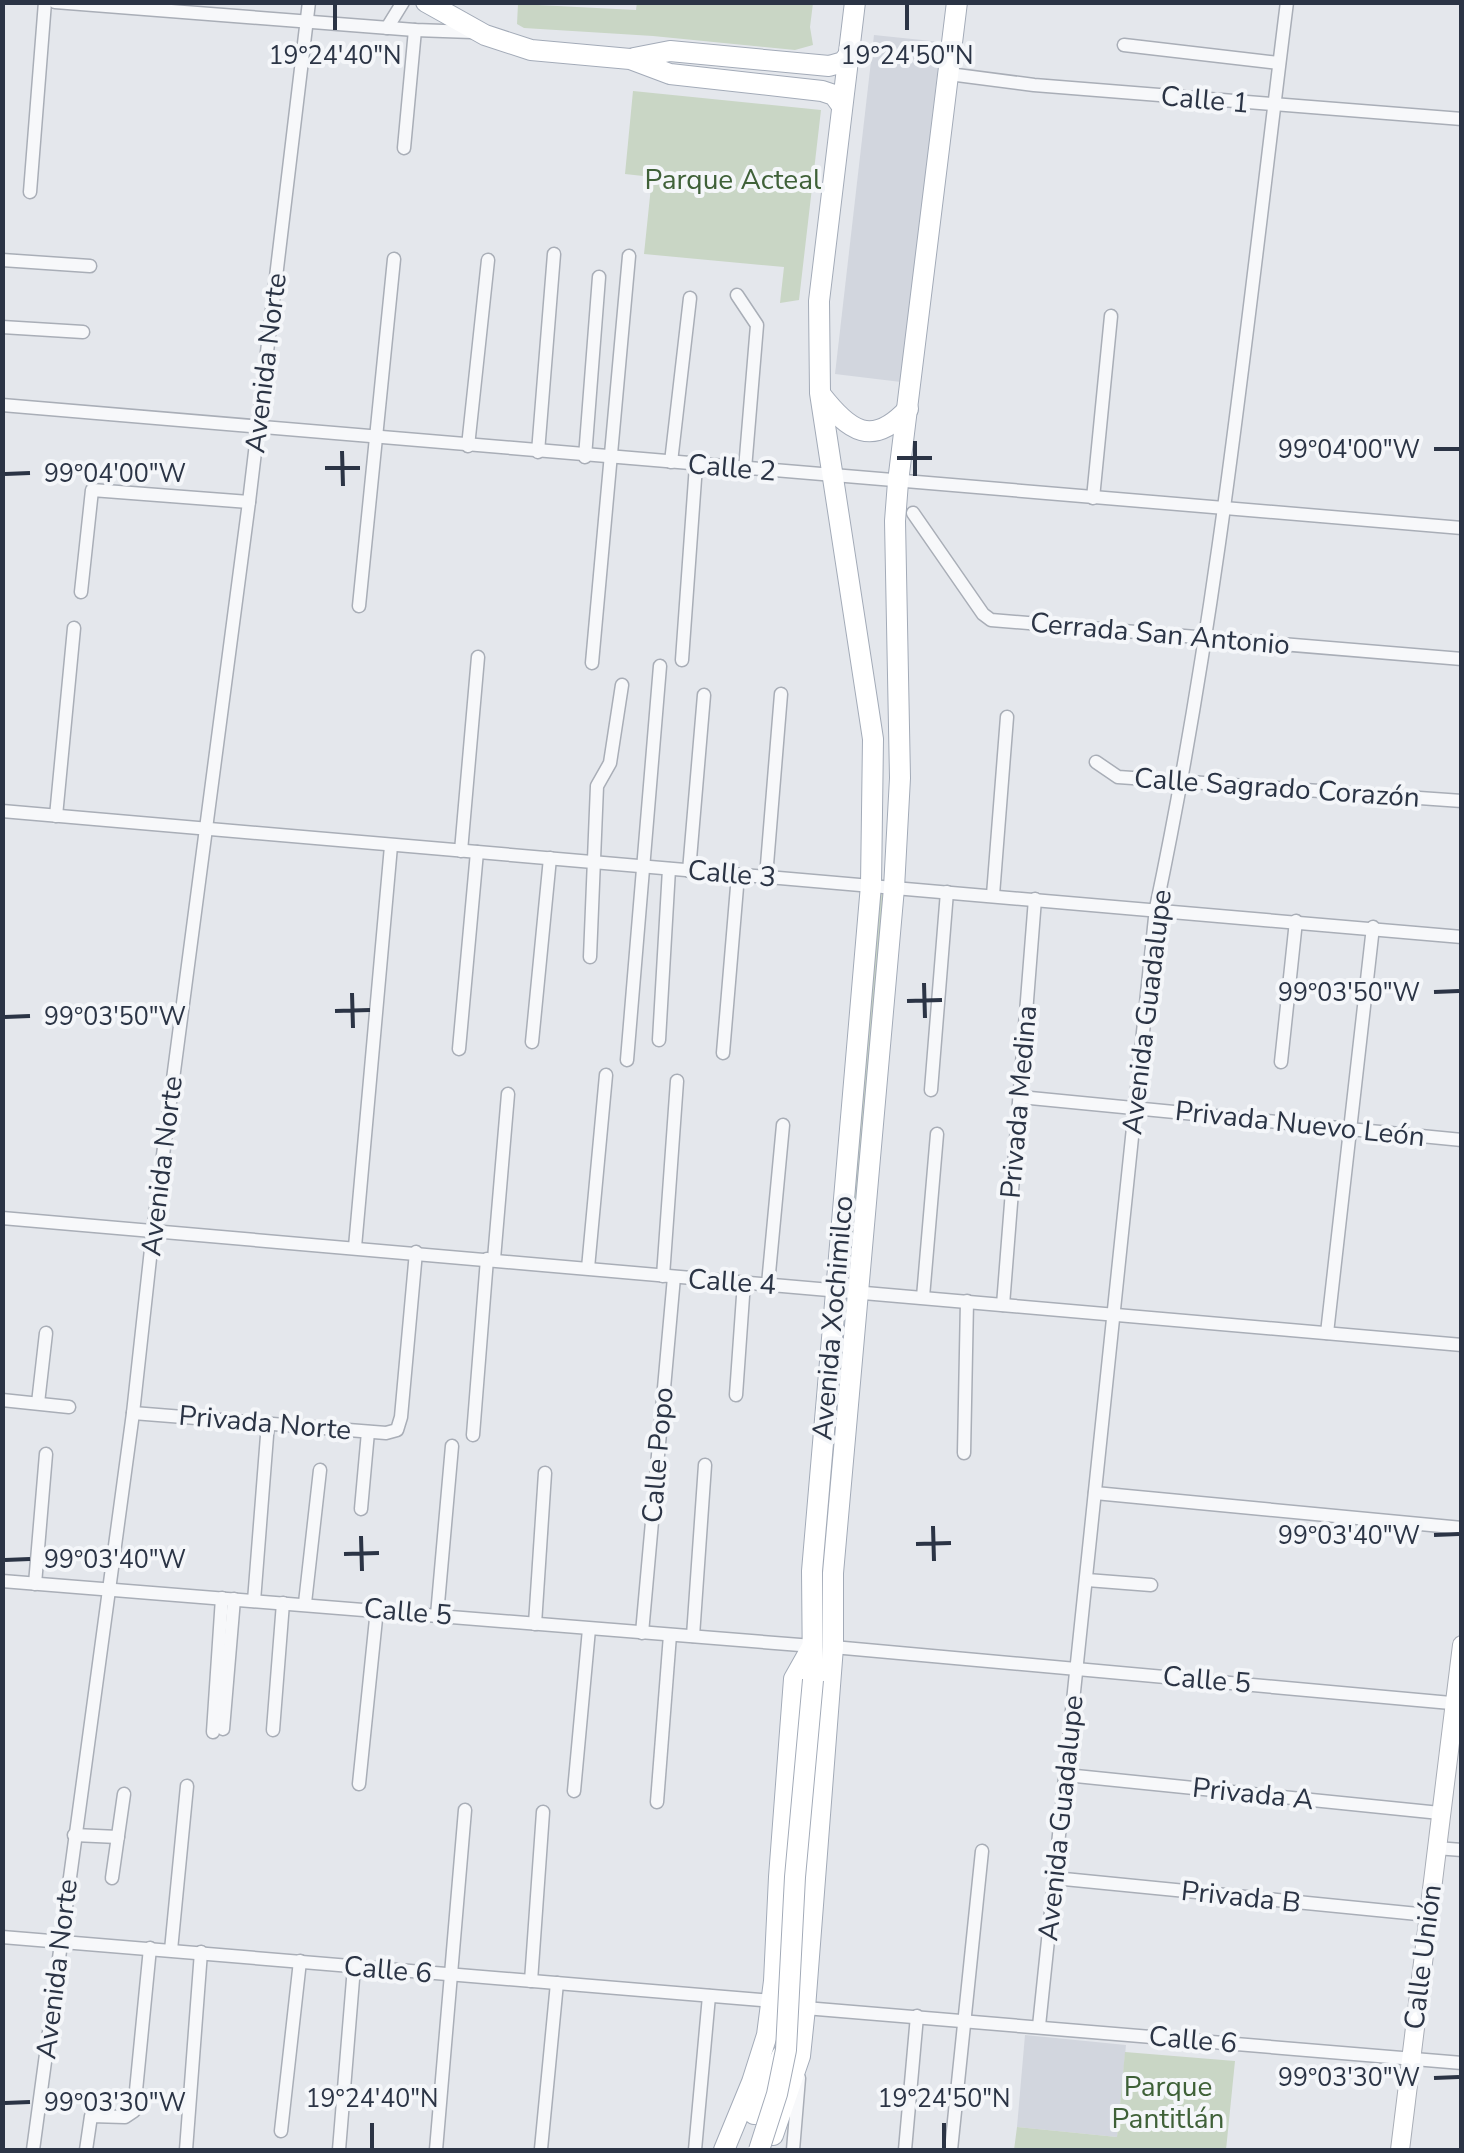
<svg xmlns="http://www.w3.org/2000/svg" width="1464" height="2153" font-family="'Nunito Sans',sans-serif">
  <rect width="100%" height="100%" fill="#e4e7ec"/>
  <!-- built -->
  <g fill="#d2d6de">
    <path d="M874 35 941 42 901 382 835 374Z"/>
    <path d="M1025 2035 1126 2045 1117 2137 1017 2127Z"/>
  </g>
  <!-- green -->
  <g fill="#c9d6c5">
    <path d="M637 2 813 3 810 27 813 45 795 50 653 36 524 28 517 24 518 4 636 10Z"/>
    <path d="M633 91 821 110 799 300 780 303 784 267 644 254 652 177 625 174Z"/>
    <path d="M874 894 889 895 857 1276 843 1275Z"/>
    <path d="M1125 2052 1235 2061 1226 2150H1014L1017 2127 1117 2137Z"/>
  </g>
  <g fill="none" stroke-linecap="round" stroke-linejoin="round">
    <defs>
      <g id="street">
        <path d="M55 2 415 30 472 32"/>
        <path d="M387 28 403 2"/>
        <path d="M1124 45 1279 63"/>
        <path d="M949 74 1034 85 1462 119"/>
        <path d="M404 148 415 30"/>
        <path d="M30 192 45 2"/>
        <path d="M2 260 90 266"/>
        <path d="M737 295 757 325 745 469"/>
        <path d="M2 327 83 332"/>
        <path d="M2 405 1462 528"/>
        <path d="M468 446 488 260"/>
        <path d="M538 452 554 254"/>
        <path d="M585 457 599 277"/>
        <path d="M671 462 690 298"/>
        <path d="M1093 498 1111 316"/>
        <path d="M913 513 983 614 991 620 1462 659"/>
        <path d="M81 592 92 490 249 502"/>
        <path d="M359 606 394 259"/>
        <path d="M682 660 696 465"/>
        <path d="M592 663 629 256"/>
        <path d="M1096 762 1118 777 1462 801"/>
        <path d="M2 811 1462 937"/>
        <path d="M56 816 74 628"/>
        <path d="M461 851 478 657"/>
        <path d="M689 871 704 695"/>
        <path d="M766 877 781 694"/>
        <path d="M993 895 1007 717"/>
        <path d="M590 957 597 786 610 763 622 685"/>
        <path d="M659 1040 669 869"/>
        <path d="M532 1042 550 858"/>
        <path d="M459 1049 477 852"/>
        <path d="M723 1053 738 875"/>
        <path d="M627 1060 660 666"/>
        <path d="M1281 1062 1296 921"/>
        <path d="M931 1090 947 892"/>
        <path d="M1020 1097 1462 1140"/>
        <path d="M2 1218 1462 1345"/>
        <path d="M355 1247 391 846"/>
        <path d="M494 1259 508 1094"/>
        <path d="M588 1268 606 1075"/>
        <path d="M663 1276 677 1081"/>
        <path d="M768 1284 783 1125"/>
        <path d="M923 1297 937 1134"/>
        <path d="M1003 1305 1035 899"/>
        <path d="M1327 1333 1373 927"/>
        <path d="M736 1395 744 1282"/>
        <path d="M2 1400 69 1407"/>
        <path d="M38 1403 46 1333"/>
        <path d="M133 1413 386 1433 397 1430 401 1417 416 1252"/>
        <path d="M473 1435 487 1259"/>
        <path d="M964 1453 967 1301"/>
        <path d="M1095 1493 1462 1528"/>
        <path d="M361 1509 368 1432"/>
        <path d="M1087 1580 1151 1585"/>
        <path d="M2 1581 813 1646"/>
        <path d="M35 1584 46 1454"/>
        <path d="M254 1601 268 1423"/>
        <path d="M305 1603 320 1470"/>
        <path d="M437 1615 452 1446"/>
        <path d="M535 1624 545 1473"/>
        <path d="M642 1633 674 1277"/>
        <path d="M693 1636 705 1465"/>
        <path d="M833 1647 1462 1704"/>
        <path d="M223 1729 234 1599"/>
        <path d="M273 1730 283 1603"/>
        <path d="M213 1732 222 1598"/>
        <path d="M1066 1775 1440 1813"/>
        <path d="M359 1784 377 1609"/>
        <path d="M574 1791 589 1629"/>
        <path d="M657 1802 670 1635"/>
        <path d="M74 1835 118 1837"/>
        <path d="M1436 1848 1462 1850"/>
        <path d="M112 1878 124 1794"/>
        <path d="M1054 1878 1428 1915"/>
        <path d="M2 1937 773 2001"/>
        <path d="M171 1950 187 1786"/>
        <path d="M531 1981 543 1812"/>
        <path d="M805 2008 1462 2063"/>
        <path d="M1039 2026 1156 908C1219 610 1249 305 1287 2"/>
        <path d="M281 2131 300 1961"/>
        <path d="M541 2149 557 1983"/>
        <path d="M33 2150 133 1413 153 1231 249 502 309 2"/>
        <path d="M86 2150 91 2116 125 2117 134 2111 150 1948"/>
        <path d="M186 2150 201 1952"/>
        <path d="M339 2150 354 1967"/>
        <path d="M436 2150 465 1810"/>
        <path d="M695 2150 709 1996"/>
        <path d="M793 2150 799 2078"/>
        <path d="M905 2150 917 2016"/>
        <path d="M951 2150 982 1851"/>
      </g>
      <path id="secondary" d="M1400 2150 1462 1645"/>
      <g id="primary">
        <path d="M426 2 485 35 531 50 630 59 670 74 822 91 834 95 842 106"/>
        <path d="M634 58 670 51 829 66 843 62 847 57"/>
        <path d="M821 395C849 431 872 448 908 409"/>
        <path d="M813 1680 812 1571 871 885 873 739 820 393 819 301 855 2"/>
        <path d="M754 2114 782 2055"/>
        <path d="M773 2135 800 2056 805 2008 833 1647V1573L894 888 900 778 895 521 898 482 957 2"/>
        <path d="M724 2150 752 2082 767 2035 774 1981 779 1877 794 1679 812 1647"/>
      </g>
    </defs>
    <!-- street casing -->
    <use href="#street" stroke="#a9aeb7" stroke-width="15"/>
    <!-- secondary casing -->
    <use href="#secondary" stroke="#a9aeb7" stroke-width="20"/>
    <!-- primary casing -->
    <use href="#primary" stroke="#a3abb8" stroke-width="22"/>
    <!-- street -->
    <use href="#street" stroke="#f7f8fa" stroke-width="12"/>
    <!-- secondary -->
    <use href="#secondary" stroke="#fff" stroke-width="18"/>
    <!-- primary -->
    <use href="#primary" stroke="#fff" stroke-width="20"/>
    <defs>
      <path id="primary-bridge" d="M759 2150 777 2094 786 2050 795 1877 813 1680"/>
    </defs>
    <!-- primary-bridge casing -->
    <use href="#primary-bridge" stroke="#a3abb8" stroke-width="22" stroke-linecap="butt"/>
    <!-- primary-bridge -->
    <use href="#primary-bridge" stroke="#fff" stroke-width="20"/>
  </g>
  <!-- ticks -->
  <path fill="none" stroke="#2b3445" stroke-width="4" d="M335 5V30M907 5V30M915 441V476M1434 449H1459M342 451 343 486M897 458H932M325 468H360M5 474 30 473M924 983 925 1018M1434 992 1459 991M352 993 353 1028M907 1001 942 1000M335 1011 370 1010M5 1017 30 1016M933 1526 934 1561M1434 1535 1459 1534M361 1536 362 1571M916 1544 951 1543M344 1554 379 1553M5 1560 30 1559M1434 2078 1459 2077M5 2103 30 2102M372 2123V2148M944 2123V2148"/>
  <g text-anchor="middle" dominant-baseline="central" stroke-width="8" stroke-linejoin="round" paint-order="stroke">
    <!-- street labels -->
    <g font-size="28" fill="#2b3445" stroke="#f4f6f9">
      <text transform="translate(1205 100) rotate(5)">Calle 1</text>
      <text transform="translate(266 363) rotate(-83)">Avenida Norte</text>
      <text transform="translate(732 468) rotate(5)">Calle 2</text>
      <text transform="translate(1160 634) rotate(5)">Cerrada San Antonio</text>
      <text transform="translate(1277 788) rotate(4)">Calle Sagrado Corazón</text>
      <text transform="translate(732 874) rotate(5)">Calle 3</text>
      <text transform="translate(1147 1012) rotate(-83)">Avenida Guadalupe</text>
      <text transform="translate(1019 1102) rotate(-85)">Privada Medina</text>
      <text transform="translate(1300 1124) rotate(6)">Privada Nuevo León</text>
      <text transform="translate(162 1166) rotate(-83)">Avenida Norte</text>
      <text transform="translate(732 1282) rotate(4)">Calle 4</text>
      <text transform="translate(833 1318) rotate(-85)">Avenida Xochimilco</text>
      <text transform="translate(265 1423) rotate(5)">Privada Norte</text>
      <text transform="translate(658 1455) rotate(-85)">Calle Popo</text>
      <text transform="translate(408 1612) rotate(5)">Calle 5</text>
      <text transform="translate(1207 1680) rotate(5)">Calle 5</text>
      <text transform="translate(1253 1794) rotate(6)">Privada A</text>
      <text transform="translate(1061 1818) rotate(-84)">Avenida Guadalupe</text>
      <text transform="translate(1241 1897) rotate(6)">Privada B</text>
      <text transform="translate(1423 1957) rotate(-83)">Calle Unión</text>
      <text transform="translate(57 1969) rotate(-83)">Avenida Norte</text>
      <text transform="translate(388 1970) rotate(5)">Calle 6</text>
      <text transform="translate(1193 2040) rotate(5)">Calle 6</text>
    </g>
    <!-- park labels -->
    <g font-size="28" fill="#3f6138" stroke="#f4f6f9">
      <text x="733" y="180">Parque Acteal</text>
      <text x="1168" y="2087">Parque<tspan x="1168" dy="32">Pantitlán</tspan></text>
    </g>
  </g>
  <g font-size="25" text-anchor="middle" fill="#2b3445" stroke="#f4f6f9" stroke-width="8" stroke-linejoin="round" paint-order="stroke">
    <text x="335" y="64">19°24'40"N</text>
    <text x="907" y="64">19°24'50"N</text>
    <text x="1349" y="458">99°04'00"W</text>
    <text x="115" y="482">99°04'00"W</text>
    <text x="1349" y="1001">99°03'50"W</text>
    <text x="115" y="1025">99°03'50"W</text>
    <text x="1349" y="1544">99°03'40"W</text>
    <text x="115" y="1568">99°03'40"W</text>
    <text x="1349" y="2086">99°03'30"W</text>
    <text x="372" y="2107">19°24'40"N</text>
    <text x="944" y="2107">19°24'50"N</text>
    <text x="115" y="2111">99°03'30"W</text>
  </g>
  <!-- border -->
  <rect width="1464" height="2153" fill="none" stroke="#2b3445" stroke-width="10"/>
</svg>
